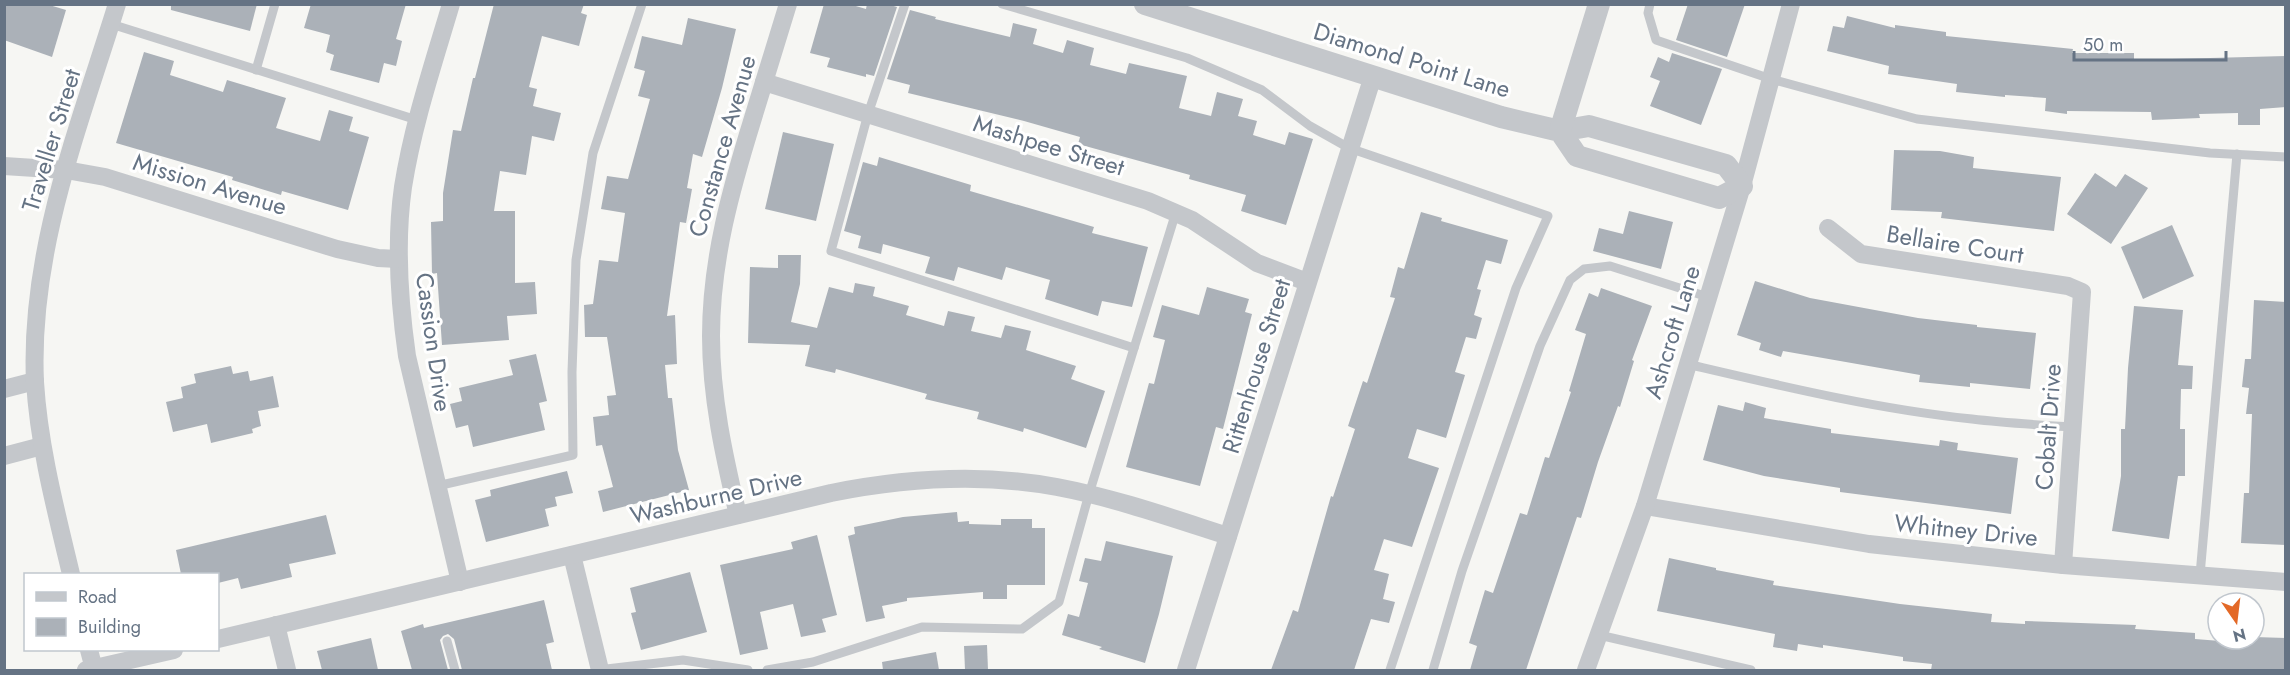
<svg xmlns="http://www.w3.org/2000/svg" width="2290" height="675" font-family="Jost,sans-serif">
  <rect width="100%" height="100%" fill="#f6f6f3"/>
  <!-- building -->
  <g fill="#abb1b8">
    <path d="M4 4H46L66 10 52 57 4 40Z"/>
    <path d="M171 4H257L250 31 171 10Z"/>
    <path d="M311 4H406L396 39 402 41 396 66 384 63 379 83 330 70 334 55 326 52 330 35 304 28Z"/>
    <path d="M494 4H584L581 13 587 15 579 46 542 36 529 87 537 89 533 106 561 113 554 141 532 136 526 175 500 171 494 211H515V283L535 282 537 314 507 316 509 340 442 345 437 273 432 274 431 222 443 221V193L453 130 461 131 473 78H475Z"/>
    <path d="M824 4H849L866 9 867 4H887L897 7 874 76 866 74V77L827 67 830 58 810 53Z"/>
    <path d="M1688 4H1745L1727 57 1676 40Z"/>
    <path d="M910 10 936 17 935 19 1010 37 1013 23 1037 29 1033 44 1063 53 1067 40 1094 48 1090 65 1126 74 1129 63 1187 76 1179 108 1211 116 1217 92 1243 99 1238 116 1257 121 1253 135 1285 145 1289 132 1313 139 1286 225 1241 211 1246 195 1189 179 1190 175 1078 144 1080 137 1024 121 908 93 910 85 887 79Z"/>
    <path d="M1847 16 1895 28V25L1946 32V36L2073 49 2072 53H2134V60L2286 56V107L2260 109V125H2238V113L2199 114 2200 118 2152 120 2151 112 2067 111V114L2045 111 2046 98 2005 95V97L1956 92 1957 84 1888 74 1889 66 1827 51 1833 26 1844 28Z"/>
    <path d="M688 18 736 29 722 88 702 157 693 154 687 188 692 189 686 223 680 222 667 316 675 315 677 364 665 365 668 398H672L678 450 689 490 603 512 598 491 613 487 602 445 596 446 593 417 609 415 607 396 616 395 607 337H585L584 305 593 304 599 260 618 262 625 213 601 209 607 176 628 179 650 99 638 96 645 71 634 68 642 36 682 45Z"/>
    <path d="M144 52 174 61 170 75 223 92 227 80 286 98 276 128 320 141 329 110 353 117 349 131 369 137 348 210 282 191 281 195 232 180 233 177 116 143Z"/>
    <path d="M1672 53 1722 69 1701 125 1650 106 1660 81 1650 77 1658 57 1669 62Z"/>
    <path d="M783 132 834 144 816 221 765 209Z"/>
    <path d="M1894 150 1940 151 1974 157 1973 168 2061 177 2054 231 1941 218 1942 212 1891 210Z"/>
    <path d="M879 157 971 185 970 191 1094 227 1092 233 1148 247 1132 307 1102 301 1098 316 1045 299 1050 280 1006 267 1002 280 958 267 954 281 925 273 930 257 883 244 881 254 858 248 861 236 844 231 863 162 877 166Z"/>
    <path d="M2095 173 2116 187 2125 174 2148 188 2111 244 2067 214Z"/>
    <path d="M1629 211 1673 222 1661 269 1593 251 1599 228 1623 234Z"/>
    <path d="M1421 212 1442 218 1441 221 1508 240 1501 264 1486 260 1477 289 1481 290 1474 315 1482 318 1476 339 1466 337 1455 372 1465 375 1446 438 1417 429 1408 458 1439 468 1412 547 1384 539 1374 570 1389 574 1383 599 1395 602 1389 623 1371 619 1354 670H1271L1293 610 1298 612 1331 496 1333 497 1355 429 1348 426 1363 381 1367 383 1395 298 1390 297 1398 267 1404 269Z"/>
    <path d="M2172 225 2194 276 2143 299 2121 247Z"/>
    <path d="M778 255H801L800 284 791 322 817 328 829 287 853 293 855 283 875 287 873 296 909 306 906 315 944 326 948 311 975 317 971 331 1001 338 1005 325 1031 331 1026 350 1076 366 1071 379 1105 391 1086 448 1024 428 1023 432 977 419 979 412 925 399 927 394 836 369 835 373 805 366 810 345 748 343 750 267 778 268Z"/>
    <path d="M1755 281 1810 298 1918 318 1977 325V327L2036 333 2030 389 1970 383V387L1919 382 1920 375 1783 351 1781 357 1759 350 1761 343 1737 335Z"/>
    <path d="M1207 287 1249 299 1245 312 1252 314 1223 429 1216 427 1200 486 1126 467 1149 383 1154 384 1165 340 1153 337 1162 305 1199 315Z"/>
    <path d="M1601 288 1652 306 1632 360 1634 361 1620 407 1618 406 1598 462 1581 518 1577 517 1526 670H1470L1477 646 1469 643 1485 590 1493 593 1520 513 1527 515 1545 457 1549 458 1571 392 1569 391 1586 334 1575 330 1589 293 1598 297Z"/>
    <path d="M2254 300 2286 302V545L2241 543 2244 493H2249L2252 414H2246L2249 388 2242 387 2245 359H2251Z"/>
    <path d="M2134 306 2183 310 2178 365 2193 366 2192 389H2181L2180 429H2185V476H2178L2169 539 2112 531 2121 476V429H2125L2128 368Z"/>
    <path d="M536 354 547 401 539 403 545 430 473 447 468 425 456 428 450 404 462 401 459 388 513 375 509 360Z"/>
    <path d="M231 366 233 374 248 371 250 381 273 376 279 407 258 411 261 426 252 429 253 433 211 443 207 424 173 432 166 402 183 398 181 387 196 383 194 374Z"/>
    <path d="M1745 402 1766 408 1764 418 1831 429V433L1939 446 1940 440 1958 443 1957 450 2018 458 2011 514 1840 492V488L1764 476 1703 460 1718 405 1743 411Z"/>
    <path d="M567 471 573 493 555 497 557 506 545 509 549 526 486 542 475 500 491 496 490 490Z"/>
    <path d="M957 512 958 522 969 521V524L1001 525V519H1032V528H1045V585H1007V599H983V592L907 598V601L882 606 885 618 866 622 848 536 855 534 854 527 903 517Z"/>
    <path d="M326 515 336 554 289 564 292 577 241 589 238 578 218 583V574H181L176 550Z"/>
    <path d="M817 535 837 615 822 619 826 632 801 637 793 604 760 612 768 649 740 655 720 565 793 549 791 542Z"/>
    <path d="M1106 541 1173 556 1159 614 1145 663 1099 649 1102 647 1062 635 1068 614 1079 617 1088 583 1079 581 1085 558 1101 561Z"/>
    <path d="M1669 558 1716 568V570L1774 581 1773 585 1900 604 1992 614 1991 622 2025 624V621L2136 625 2135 629 2195 633V639L2233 642 2234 639H2254V637L2286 638V670H1931L1932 664 1903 661V657L1823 645V648L1798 644 1797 651 1773 647 1775 634 1657 611Z"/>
    <path d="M690 572 707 632 641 650 631 613 636 612 630 588Z"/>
    <path d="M544 600 554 642 546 644 552 670H462L454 639 448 634 443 636 440 640 448 670H412L401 631 423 624 424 628Z"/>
    <path d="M371 638 378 670H322L317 651Z"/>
    <path d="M987 645 988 670H965L964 646Z"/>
    <path d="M936 652 939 670H883L882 662Z"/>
  </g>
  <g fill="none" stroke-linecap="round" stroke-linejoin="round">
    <!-- service -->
    <g stroke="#c4c7cb" stroke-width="9">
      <path d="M905 4 868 114 831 251 1134 348"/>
      <path d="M1002 4 1187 58 1262 90 1310 126 1349 148 1548 216 1516 288 1390 670"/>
      <path d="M1650 4 1648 13 1656 40 1771 79 1917 119 2210 153 2286 157"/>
      <path d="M111 24 417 120"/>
      <path d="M256 70 275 4"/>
      <path d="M1687 364C1781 386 1876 409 1972 419 2005 423 2039 425 2072 427"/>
      <path d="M437 486 573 455 572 372 576 260 593 153 642 4"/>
      <path d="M2200 575 2237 154"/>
      <path d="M1599 635 1751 670"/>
      <path d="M447 641 455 670"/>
      <path d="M598 670 683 660 748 670"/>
      <path d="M767 670 813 662 922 627 1022 629 1059 602 1089 494 1176 212"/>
      <path d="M1433 670 1462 571 1540 346 1570 280 1584 269 1610 266 1708 297"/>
    </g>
    <!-- minor -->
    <g stroke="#c4c7cb" stroke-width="18">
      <path d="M451 4C433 65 413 124 403 187 395 243 399 300 407 356L460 582"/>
      <path d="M764 82 1148 201 1192 220 1257 263 1307 282"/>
      <path d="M4 166 66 170 105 177 337 249 378 258 398 259"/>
      <path d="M1828 228 1861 254 2068 286 2082 292 2063 565"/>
      <path d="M4 389 35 381"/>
      <path d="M4 456 42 446"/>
      <path d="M1645 506 1869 544 2063 565 2286 582"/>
      <path d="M738 515C724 456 711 397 711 336 711 260 731 189 753 118 765 80 776 42 788 4"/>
      <path d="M572 555 600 670"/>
      <path d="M71 574C56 511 39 447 35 382 29 251 79 127 117 4"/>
      <path d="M276 625 287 670"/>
      <path d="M218 639 831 493C906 478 982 473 1057 487 1115 498 1172 518 1228 536"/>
      <path d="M89 650 94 669"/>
      <path d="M86 670 174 650"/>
      <path d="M1186 670 1373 76"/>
      <path d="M1586 670 1645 506 1742 186 1791 4"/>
    </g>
    <!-- tertiary -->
    <g stroke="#c4c7cb" stroke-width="22">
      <path d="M1145 4 1501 117 1560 131 1589 126 1726 165 1742 186 1719 198 1577 156 1560 131"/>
      <path d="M1560 131 1599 4"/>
    </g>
  </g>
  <g text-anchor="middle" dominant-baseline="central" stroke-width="6" stroke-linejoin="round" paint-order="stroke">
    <!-- street labels -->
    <g font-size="24" fill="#657384" stroke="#fff">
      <text transform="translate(1412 60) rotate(17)">Diamond Point Lane</text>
      <text transform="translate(51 140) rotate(-73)">Traveller Street</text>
      <text transform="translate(1049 145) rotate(17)">Mashpee Street</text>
      <text transform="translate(722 146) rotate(-74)">Constance Avenue</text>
      <text transform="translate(210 184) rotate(17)">Mission Avenue</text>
      <text transform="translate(1955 244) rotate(9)">Bellaire Court</text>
      <text transform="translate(1672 332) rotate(-73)">Ashcroft Lane</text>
      <text transform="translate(434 342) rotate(82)">Cassion Drive</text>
      <text transform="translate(1256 366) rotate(-73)">Rittenhouse Street</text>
      <text transform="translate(2048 427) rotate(-86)">Cobalt Drive</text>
      <text transform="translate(716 496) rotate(-13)">Washburne Drive</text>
      <text transform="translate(1966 530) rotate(6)">Whitney Drive</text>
    </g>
  </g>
  <!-- border -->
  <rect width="2290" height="675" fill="none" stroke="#657384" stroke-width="12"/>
  <!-- legend -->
  <rect x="24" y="573" width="195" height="78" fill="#ffffff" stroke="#c1c7ce" stroke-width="1.5"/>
  <rect x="36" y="592" width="30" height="9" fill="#c4c7cb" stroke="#c1c7ce" stroke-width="1.5"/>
  <text x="78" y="603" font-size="18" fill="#657384">Road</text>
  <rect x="36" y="618" width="30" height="18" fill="#abb1b8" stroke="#c1c7ce" stroke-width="1.5"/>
  <text x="78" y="633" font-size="18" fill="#657384">Building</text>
  <!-- north arrow -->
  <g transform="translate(2236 621) rotate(166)"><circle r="28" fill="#ffffff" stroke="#c1c7ce" stroke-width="1.5"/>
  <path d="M0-4.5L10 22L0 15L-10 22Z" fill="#e36927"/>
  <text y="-9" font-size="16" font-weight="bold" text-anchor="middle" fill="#657384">N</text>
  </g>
  <!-- scale -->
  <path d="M2074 51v9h152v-9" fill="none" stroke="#657384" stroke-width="3"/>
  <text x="2083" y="51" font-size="18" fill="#657384" stroke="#ffffff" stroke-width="4.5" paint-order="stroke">50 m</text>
</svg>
